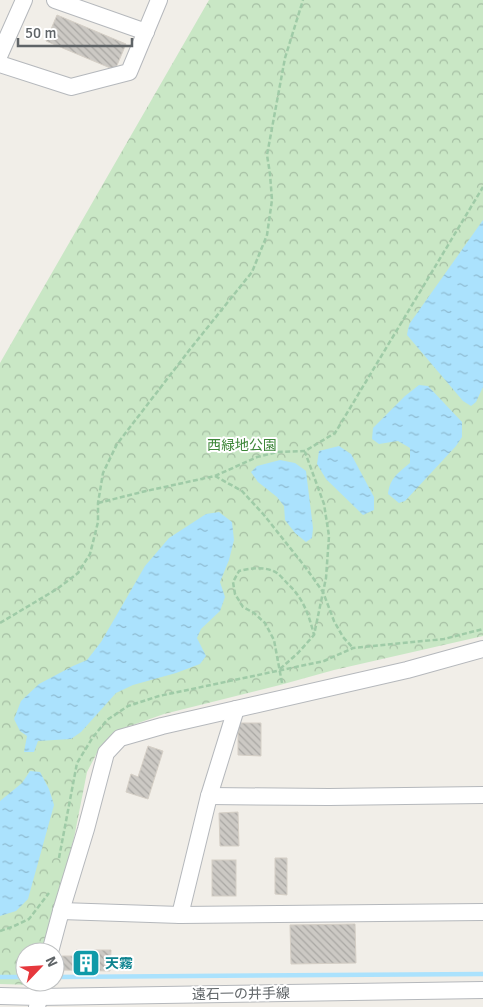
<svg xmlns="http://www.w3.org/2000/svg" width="483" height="1007" font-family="Signika,'Noto Sans JP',sans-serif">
  <defs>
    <pattern id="forest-crowns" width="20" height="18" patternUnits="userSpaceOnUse" patternTransform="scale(1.25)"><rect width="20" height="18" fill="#c9e7c5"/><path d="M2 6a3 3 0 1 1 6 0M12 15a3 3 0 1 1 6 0" fill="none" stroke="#a6bfa4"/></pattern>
    <pattern id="water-ripples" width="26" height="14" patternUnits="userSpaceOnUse" patternTransform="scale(1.25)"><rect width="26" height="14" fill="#abe2fd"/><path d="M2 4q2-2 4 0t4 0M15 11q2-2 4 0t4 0" fill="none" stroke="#8ebbd1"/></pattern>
    <pattern id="building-back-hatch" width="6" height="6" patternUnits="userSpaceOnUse" patternTransform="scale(1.25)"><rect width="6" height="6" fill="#ccc9c4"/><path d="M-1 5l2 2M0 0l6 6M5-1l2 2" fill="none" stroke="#a9a7a3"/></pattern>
  </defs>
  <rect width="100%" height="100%" fill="#f1eee8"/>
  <!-- forest -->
  <path fill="url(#forest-crowns)" d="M209 0H483V636L334 670 280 685 164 714 124 728 111 736 98 751 87 772 74 838 43 952H25V982H35L34 985 0 984V363Z"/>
  <!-- water -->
  <g fill="url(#water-ripples)">
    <path d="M483 220V387L476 402 471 406 463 401 407 335 408 329 410 323Z"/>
    <path d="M419 385 428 386 462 422V437L456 446 405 501 399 503 388 494C390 478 398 473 410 463V448L398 441 379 444 372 439 373 428 405 396Z"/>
    <path d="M339 446 351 454 374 497V510L363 515 326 479 317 464 319 451Z"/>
    <path d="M280 460 295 463 306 471 313 528 312 538 306 542 295 533 285 520 284 506 277 497 258 482 251 472 257 466Z"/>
    <path d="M219 512 232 522 234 540 229 560 220 582 225 597 220 611 201 629 197 638 206 656 200 664 176 673 133 685 116 693 81 732 71 739 38 741 34 752H24L27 736 20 731 14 719 21 701 39 684 73 666 87 660 101 642 145 566 169 538 206 514Z"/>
    <path d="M30 771 40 772 49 789 54 805 28 899 16 911 0 916V801L22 783Z"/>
  </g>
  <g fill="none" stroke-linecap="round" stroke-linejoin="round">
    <!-- stream -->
    <g stroke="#abe2fd" stroke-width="4.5">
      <path d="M0 977H25"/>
      <path d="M55 977 483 974"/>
    </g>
  </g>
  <!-- building -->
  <g fill="url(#building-back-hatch)" stroke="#d5cfc6">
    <path d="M57 15 126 44 115 70 46 41Z"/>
    <path d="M238 723H261V756L238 755Z"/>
    <path d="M148 746 163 751 148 799 126 792 131 774 138 777Z"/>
    <path d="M238 812 239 846H220L219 813Z"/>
    <path d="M275 858H287V895L275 894Z"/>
    <rect x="212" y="860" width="24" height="36"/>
    <path d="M355 924 356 963 291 964 290 925Z"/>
    <path d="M76 950H111L110 971 62 970V956H76Z"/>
  </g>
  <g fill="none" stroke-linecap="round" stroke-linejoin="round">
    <defs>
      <g id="minor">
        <path d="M55 0 146 32"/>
        <path d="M0 54 24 0"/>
        <path d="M0 64 71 87 129 72 159 0"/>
        <path d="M209 796 329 797 483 795"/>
        <path d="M61 911 180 915 483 912"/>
        <path d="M180 915 209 796 236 709"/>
        <path d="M50 952 61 911 86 829 106 753 120 738 162 726 407 670 483 649"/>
        <path d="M0 996 39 997 483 990"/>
        <path d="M37 1007 43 982"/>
      </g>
    </defs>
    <!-- minor casing -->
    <use href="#minor" stroke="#b5b8bc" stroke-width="18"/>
    <!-- path -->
    <g stroke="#9fcba7" stroke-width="2.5" stroke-dasharray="5 2.5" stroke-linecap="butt">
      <path d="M215 476 242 491 264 515 306 568 323 592 334 621 343 637 353 648"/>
      <path d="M98 503 146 491 215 476 257 457 278 452 305 451 335 433 483 187"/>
      <path d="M0 623 57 589 78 573 90 554 98 522V503L103 473 117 444 191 348 252 272 267 235 272 200 270 174 267 155 285 58 303 0"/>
      <path d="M280 669 298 653 314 635 326 578 329 536 324 504 305 452"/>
      <path d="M282 683 274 640 265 623 254 613 243 607 235 594 233 582 239 571C251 568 266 566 277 573 281 576 285 581 288 584 303 598 309 615 314 635"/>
      <path d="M59 858 77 763 93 737 107 720 128 706 159 696 324 661 353 648 444 639 483 629"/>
      <path d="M0 931 12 927 29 919 49 893"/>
    </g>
    <!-- minor -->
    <use href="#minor" stroke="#fff" stroke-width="16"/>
  </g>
  <!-- icons -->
  <defs>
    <symbol id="building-square" viewBox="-11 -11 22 22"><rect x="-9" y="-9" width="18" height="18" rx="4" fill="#0f9aa8" stroke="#fff"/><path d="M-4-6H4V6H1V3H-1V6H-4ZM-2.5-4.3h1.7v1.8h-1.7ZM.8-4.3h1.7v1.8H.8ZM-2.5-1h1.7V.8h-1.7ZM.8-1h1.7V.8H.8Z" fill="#fff"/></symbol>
  </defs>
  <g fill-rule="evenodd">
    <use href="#building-square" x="70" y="947" width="32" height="32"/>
  </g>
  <g text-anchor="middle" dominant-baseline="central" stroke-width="4" stroke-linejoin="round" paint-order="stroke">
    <!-- park labels -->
    <g font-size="14" fill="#3d8638" stroke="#fff">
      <text x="242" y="445">西緑地公園</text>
    </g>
    <!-- culture labels -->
    <g font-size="14" font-weight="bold" fill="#0d838f" stroke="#fff" text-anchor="start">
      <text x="105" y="963">天霧</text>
    </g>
    <!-- street labels -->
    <g font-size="14" fill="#5f6467" stroke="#fff">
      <text transform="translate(241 994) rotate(-1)">遠石一の井手線</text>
    </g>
  </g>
  <!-- north arrow -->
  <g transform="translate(40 967) rotate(65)"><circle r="24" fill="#ffffff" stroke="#bfc1c2"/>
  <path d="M0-4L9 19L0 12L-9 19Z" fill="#e6383d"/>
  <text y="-8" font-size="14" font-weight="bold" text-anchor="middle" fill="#5f6467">N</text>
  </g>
  <!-- scale -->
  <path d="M18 38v8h114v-8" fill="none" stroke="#5f6467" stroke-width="2.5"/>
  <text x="25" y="38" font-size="15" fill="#5f6467" stroke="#ffffff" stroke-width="4" paint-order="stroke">50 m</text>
</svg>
